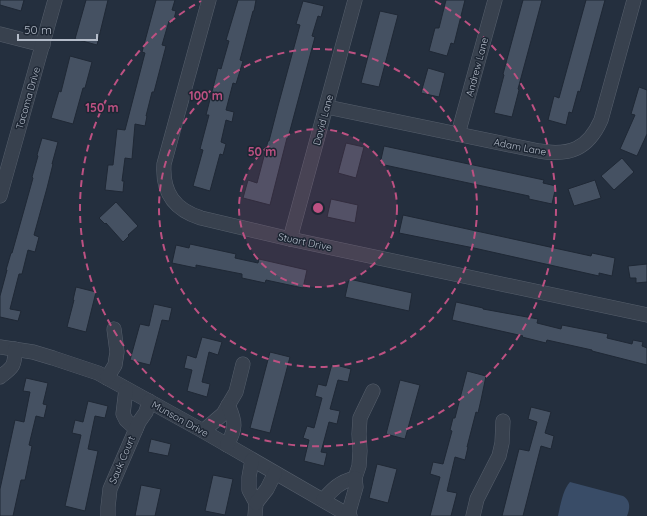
<svg xmlns="http://www.w3.org/2000/svg" width="647" height="516" font-family="Quicksand,sans-serif">
  <rect width="100%" height="100%" fill="#242f3e"/>
  <!-- water -->
  <path fill="#394c67" d="M570 482 623 496C631 501 630 508 627 516H558C560 507 563 489 570 482Z"/>
  <!-- building -->
  <g fill="#455162" stroke="#1f2835">
    <path d="M0 0H24L21 11 0 5Z"/>
    <path d="M86 0H108L97 45 75 39Z"/>
    <path d="M156 0H175L172 10 176 11 173 23 169 21 162 45 166 46 154 92H152L146 116H147L145 126 135 124 132 159 125 158 122 181H124L123 192 105 190 108 165H113L117 129 125 130 145 53 142 52Z"/>
    <path d="M238 0H256L254 11H253L240 60 243 61 236 84 233 83 226 110 234 112 232 122 226 120 221 142 226 144 223 155 220 154 210 191 193 186 203 150 200 149 209 115H206L218 68 221 69 229 41 226 40Z"/>
    <path d="M446 0H465L454 44 451 43 447 56 429 51 435 28H439Z"/>
    <path d="M523 0H542L518 89 519 90 512 117 494 113 504 75 503 74Z"/>
    <path d="M586 0H605L580 92 578 91 572 113 569 112 566 125 548 120 554 96 559 98Z"/>
    <path d="M303 1 324 6 321 17 318 16 312 36 315 37 288 138H287L270 205 243 198 248 180 257 183 268 141H269L278 106 300 25 296 24Z"/>
    <path d="M380 11 398 15 379 87 361 83Z"/>
    <path d="M70 56 92 62 85 88H83L73 124 51 118 59 91 61 92Z"/>
    <path d="M428 68 445 73 439 97 421 93Z"/>
    <path d="M639 87 647 90V134L637 156 620 149 635 115 631 114Z"/>
    <path d="M42 138 58 142 52 164H53L47 188 34 235 39 237 35 252 28 250 22 274H19L10 309 21 311 18 321 0 317V296L7 270H6L11 253H12L33 178 32 177 38 156 37 155Z"/>
    <path d="M346 143 364 147 356 178 338 173Z"/>
    <path d="M384 146 544 180 543 183 556 186 552 204 529 199V196L380 164Z"/>
    <path d="M622 158 634 172 614 190 601 176Z"/>
    <path d="M595 180 601 198 574 206 568 189Z"/>
    <path d="M331 199 358 205 355 223 327 217Z"/>
    <path d="M116 202 138 226 128 235 129 236 123 242 106 223 105 224 99 218Z"/>
    <path d="M403 215 591 256 592 253 615 258 612 276 599 273V276L474 248 399 233Z"/>
    <path d="M190 244 236 254 235 258 258 263 259 259 307 270 303 288 266 280 265 283 242 278V274L196 265V268L172 263 176 245 189 248Z"/>
    <path d="M647 264V282L636 283V278H630L628 266Z"/>
    <path d="M349 279 412 293 409 311 345 297Z"/>
    <path d="M76 287 96 292 86 332 67 327 74 300H73Z"/>
    <path d="M456 302 483 308V309L538 319 537 323 561 329 562 325 608 334 607 338 632 344 633 340 643 342 642 346 647 348V365L592 351V350L547 340 546 343 522 337 523 336 452 320Z"/>
    <path d="M154 304 172 308 169 321 162 320 150 365 130 360 140 324 149 326Z"/>
    <path d="M202 337 222 342 218 355 209 352 202 382 210 384 207 397 187 391 192 370 184 368 187 355 196 358Z"/>
    <path d="M270 352 290 357 270 433 250 428Z"/>
    <path d="M332 364 351 369 348 382 338 380 330 409 340 411 337 424 329 422 321 452 327 453 324 466 304 461 309 440 303 438 307 426 314 428 322 398 315 396 318 384 326 386Z"/>
    <path d="M467 371 486 376 481 400 478 413 476 412 467 447H468L465 460 455 457 447 491 457 493 451 516H430L440 477 430 474 433 462 443 464 452 431 450 430 453 418H455Z"/>
    <path d="M26 378 48 383 43 404 47 405 44 418 36 416 29 445 32 446 25 480H21L13 516H0V489L15 420 24 422 30 392 23 391Z"/>
    <path d="M400 380 420 385 405 439 386 434Z"/>
    <path d="M88 401 108 406 105 418 95 416 88 449 98 451 85 511 65 506 81 435 72 433 75 420 83 422Z"/>
    <path d="M531 407 551 412 545 433 554 436 551 449 541 446 523 516H502L519 449 529 451 537 422 528 419Z"/>
    <path d="M151 439 171 444 168 456 148 452Z"/>
    <path d="M377 464 397 469 388 503 369 498Z"/>
    <path d="M213 475 233 479 225 515 205 511Z"/>
    <path d="M141 485 161 489 155 516H135Z"/>
  </g>
  <g fill="none" stroke-linecap="round" stroke-linejoin="round">
    <defs>
      <g id="minor">
        <path d="M209 0 164 164C162 193 175 210 201 218L290 239 647 315"/>
        <path d="M0 34 43 45"/>
        <path d="M327 107 539 151C570 156 588 149 601 120L634 0"/>
        <path d="M458 134 495 0"/>
        <path d="M0 196 55 0"/>
        <path d="M290 239 355 0"/>
        <path d="M0 347 33 352 53 358 98 373 203 431 350 516"/>
        <path d="M0 377C13 367 15 366 15 349"/>
        <path d="M107 378 115 365 117 352 114 329"/>
        <path d="M126 389 123 414 126 420 136 429"/>
        <path d="M203 431 223 414 236 392 243 364"/>
        <path d="M227 445C236 429 236 422 228 405"/>
        <path d="M252 460 249 477V490L256 503 255 516"/>
        <path d="M323 500C333 489 339 482 355 478L359 466 360 451 359 434 360 418 373 391"/>
        <path d="M256 503 267 489 275 473"/>
        <path d="M348 515 356 487 355 478"/>
        <path d="M108 516V507L110 489 139 422 146 412 149 401"/>
        <path d="M473 516 477 499 499 456 502 443 503 421"/>
      </g>
    </defs>
    <!-- minor casing -->
    <use href="#minor" stroke="#565f6c" stroke-width="15"/>
    <!-- minor -->
    <use href="#minor" stroke="#38414e" stroke-width="14"/>
  </g>
  <!-- distance rings -->
  <circle cx="318" cy="208" r="79" fill="#bd5182" fill-opacity=".12"/>
  <g fill="none" stroke="#bd5182" stroke-width="2" stroke-dasharray="7 5">
    <circle cx="318" cy="208" r="79"/>
    <circle cx="318" cy="208" r="159"/>
    <path d="M435 1A238 238 0 1 1 201 1"/>
  </g>
  <g text-anchor="middle" dominant-baseline="central" stroke-width="3" stroke-linejoin="round" paint-order="stroke">
    <!-- street labels -->
    <g font-size="10" fill="#b4bcc9" stroke="#1d2633">
      <text transform="translate(477 67) rotate(-75)">Andrew Lane</text>
      <text transform="translate(28 98) rotate(-74)">Tacoma Drive</text>
      <text transform="translate(323 120) rotate(-75)">David Lane</text>
      <text transform="translate(520 147) rotate(11)">Adam Lane</text>
      <text transform="translate(305 242) rotate(12)">Stuart Drive</text>
      <text transform="translate(180 419) rotate(29)">Munson Drive</text>
      <text transform="translate(122 460) rotate(-67)">Sauk Court</text>
    </g>
  </g>
  <circle cx="318" cy="208" r="6" fill="#bd5182" stroke="#1d2633" stroke-width="2"/>
  <g font-size="12" text-anchor="middle" font-weight="bold" fill="#bd5182" stroke="#1d2633" stroke-width="3" stroke-linejoin="round" paint-order="stroke">
    <text x="206" y="100">100 m</text>
    <text x="102" y="112">150 m</text>
    <text x="262" y="156">50 m</text>
  </g>
  <!-- scale -->
  <path d="M18 34v6h79v-6" fill="none" stroke="#b4bcc9" stroke-width="2"/>
  <text x="24" y="34" font-size="12" fill="#b4bcc9" stroke="#1d2633" stroke-width="3" paint-order="stroke">50 m</text>
</svg>
